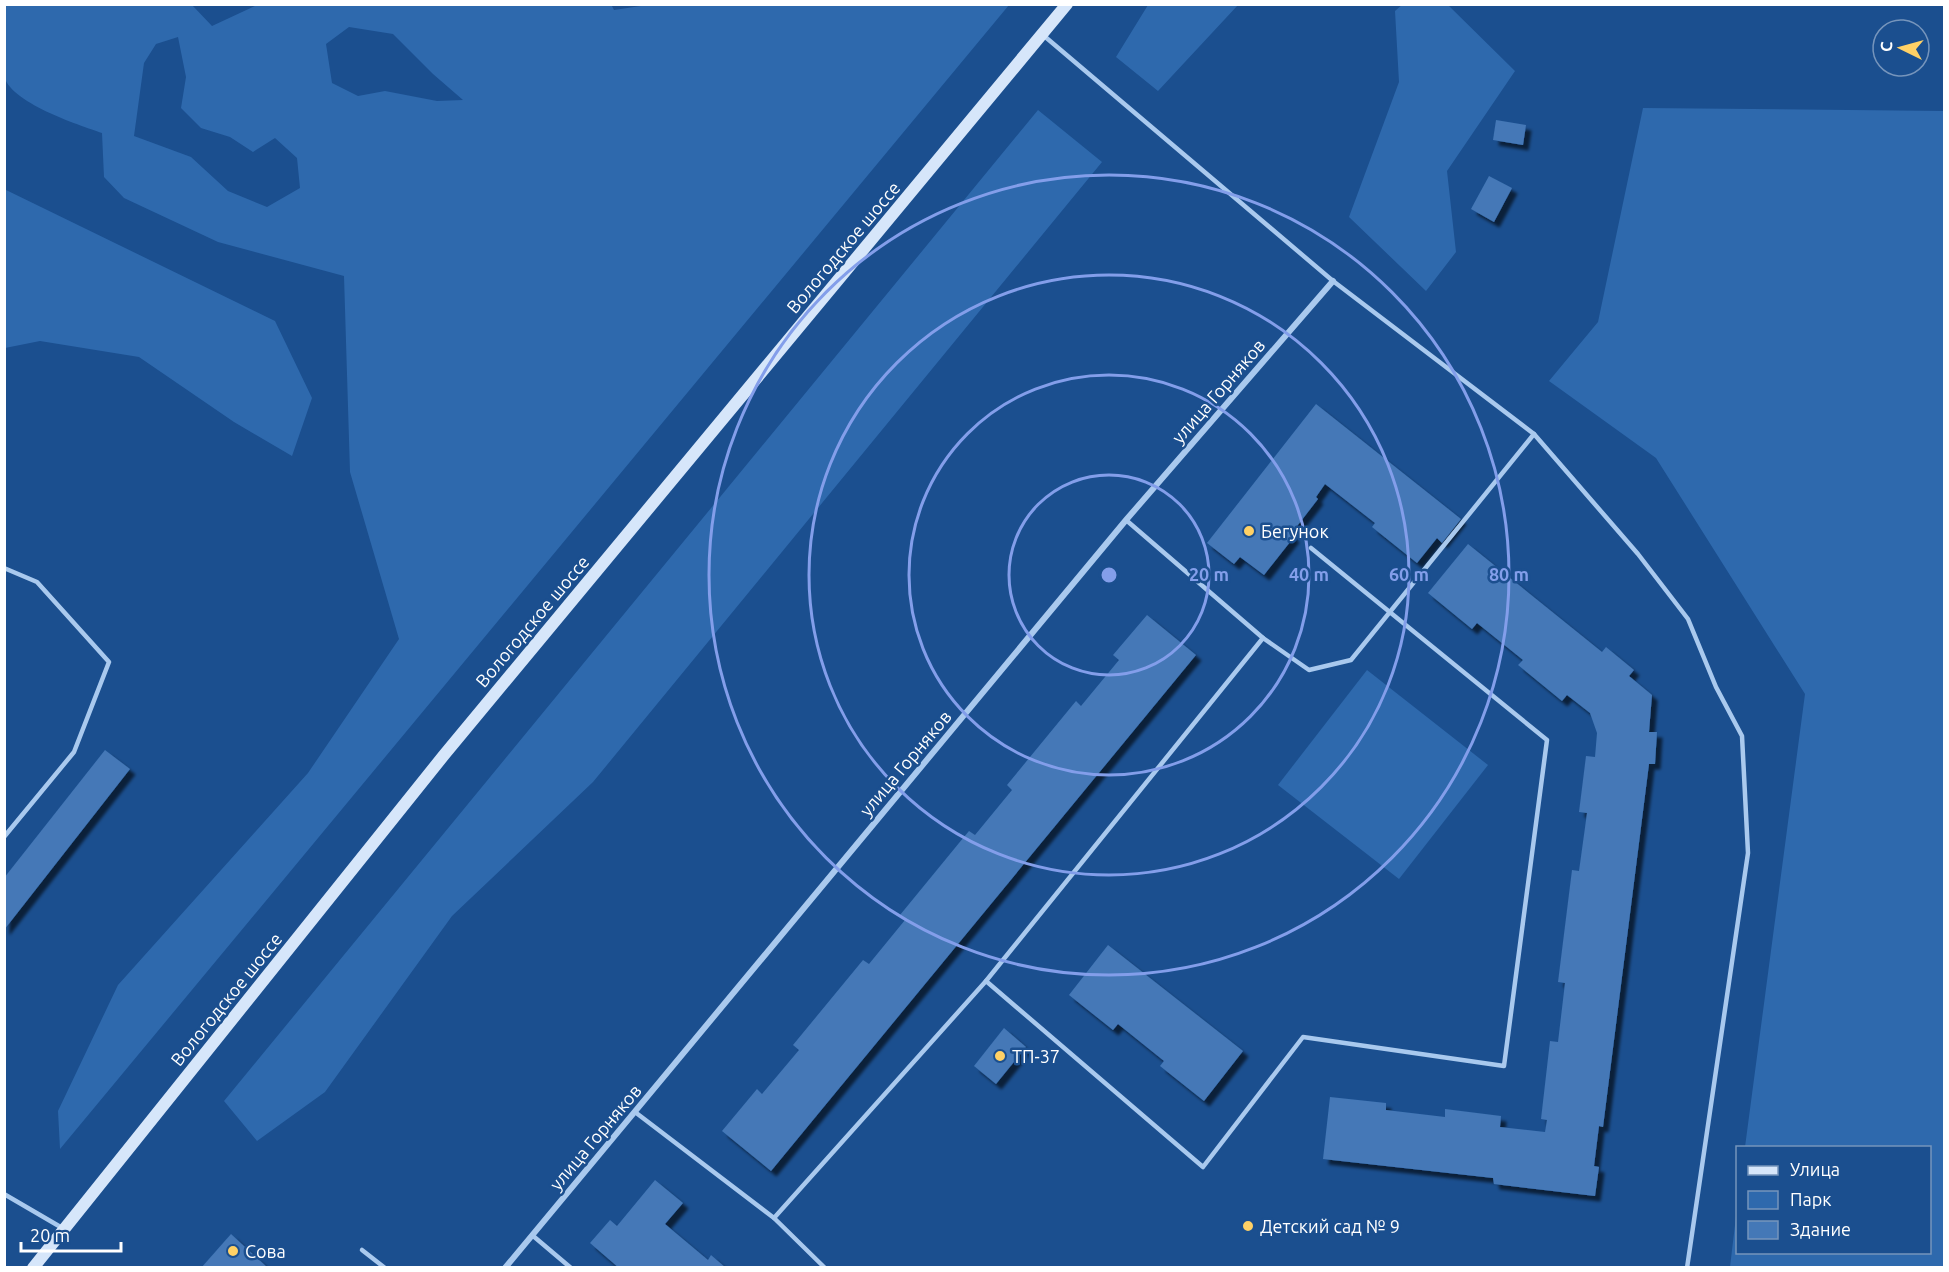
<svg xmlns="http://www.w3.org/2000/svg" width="1949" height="1272" font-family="Ubuntu,sans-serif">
  <defs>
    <filter id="shadow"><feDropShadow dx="5.5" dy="5.5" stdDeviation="1.5" flood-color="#0009"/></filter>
  </defs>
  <rect width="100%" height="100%" fill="#1b4f8f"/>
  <!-- green -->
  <g fill="#2e69ad" fill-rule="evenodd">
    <path d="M259 4H611L614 10 654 4 1009 5 60 1149 58 1111 118 985 308 773 399 639 350 472 344 276 218 242 124 198 104 177 102 133C79 125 8 102 4 75 1 53 4 27 5 5H192L212 26ZM349 27 393 34 433 74 463 100 437 101 385 91 358 96 332 83 326 44ZM178 37 186 77 181 108 201 128 230 137 253 152 275 138 297 158 300 188 267 207 228 191 191 157 134 136 144 63 156 44Z"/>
    <path d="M1403 4 1448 5 1515 71 1447 171 1456 252 1426 291 1349 217 1399 82 1395 11Z"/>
    <path d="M1148 5V4L1238 5 1158 91 1116 57Z"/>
    <path d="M1643 108 1944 111V1267H1730L1737 1208 1738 1252H1930V1148L1745 1147 1805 694 1656 458 1549 381 1598 322Z"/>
    <path d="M1038 110 1102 162 593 782 452 916 325 1092 257 1141 224 1101Z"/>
    <path d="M4 189 275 321 312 398 292 456 234 422 139 357 40 341 5 348Z"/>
    <path d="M1367 670 1488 765 1399 879 1278 785Z"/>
  </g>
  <!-- building -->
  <g fill="#4478b7" filter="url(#shadow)">
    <path d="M1496 120 1526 125 1523 145 1493 140Z"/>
    <path d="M1489 176 1512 188 1494 222 1471 209Z"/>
    <path d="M1316 404 1461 519 1442 543 1437 538 1417 563 1372 527 1375 523 1325 484 1316 497 1318 499 1291 534 1294 537 1264 575 1240 557 1234 564 1207 543Z"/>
    <path d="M1468 544 1602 652 1606 647 1634 670 1629 676 1652 695 1649 732H1657L1655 764H1649L1603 1127 1599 1126 1594 1166 1599 1167 1595 1196 1494 1184 1493 1178 1323 1159 1330 1097 1386 1103V1110L1445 1117V1109L1501 1116 1500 1127 1545 1132 1547 1120 1541 1119 1550 1041 1558 1042 1565 983 1558 982 1572 870 1579 871 1587 813 1579 812 1586 756 1595 757 1597 733 1590 713 1567 695 1562 701 1518 665 1523 660 1477 623 1472 629 1428 593Z"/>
    <path d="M1147 615 1196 655 771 1171 722 1131 757 1089 762 1094 799 1050 793 1045 863 960 869 964 905 920 900 915 959 843 969 831 975 835 1012 790 1007 785 1076 701 1081 706 1119 660 1113 655Z"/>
    <path d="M105 750 130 769 4 930V878Z"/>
    <path d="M1108 945 1243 1051 1204 1101 1160 1066 1164 1061 1118 1024 1113 1030 1069 995Z"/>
    <path d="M1004 1028 1026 1047 996 1084 974 1066Z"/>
    <path d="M655 1180 683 1203 665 1224 708 1260 711 1255 726 1268H619L590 1243 610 1220 617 1226Z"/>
    <path d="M231 1234 268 1268H201Z"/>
  </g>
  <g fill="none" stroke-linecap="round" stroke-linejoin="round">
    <!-- service -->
    <g stroke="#a9c9ee" stroke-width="4.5">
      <path d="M1043 35 1333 281 1534 434 1638 554 1688 619 1716 687 1742 736 1748 853 1687 1268"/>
      <path d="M1126 520 1263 638 1309 670 1351 660 1534 434"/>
      <path d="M4 568 37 582 109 662 74 752 4 837"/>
      <path d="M986 981 1203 1167 1303 1037 1504 1066 1547 740 1311 548"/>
      <path d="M635 1112 774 1218 986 981 1263 638"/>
      <path d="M4 1194 64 1229"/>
      <path d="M774 1218 825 1268"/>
      <path d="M532 1235 571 1268"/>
      <path d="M362 1250 385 1268"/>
    </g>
    <!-- minor -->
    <path stroke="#a9c9ee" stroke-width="6" d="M505 1268 1126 520 1333 281"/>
    <!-- secondary -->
    <path stroke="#d6e6fa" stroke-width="12" d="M33 1268 444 755 1067 4"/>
  </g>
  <!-- distance rings -->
  <g fill="none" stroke="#839eea" stroke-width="3">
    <circle cx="1109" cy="575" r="100"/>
    <circle cx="1109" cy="575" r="200"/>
    <circle cx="1109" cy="575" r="300"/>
    <circle cx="1109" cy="575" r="400"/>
  </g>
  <!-- markers -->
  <g fill="#ffd166" stroke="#1b4f8f" stroke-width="2">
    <circle cx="1249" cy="531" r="6"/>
    <circle cx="1000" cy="1056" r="6"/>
    <circle cx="1248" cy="1226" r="6"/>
    <circle cx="233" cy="1251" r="6"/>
  </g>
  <g text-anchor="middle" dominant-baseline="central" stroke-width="5" stroke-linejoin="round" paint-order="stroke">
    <!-- street labels -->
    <g font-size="18" fill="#fff" stroke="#1b4f8f">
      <text transform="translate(843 247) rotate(-50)">Вологодское шоссе</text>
      <text transform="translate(1218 391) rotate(-49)">улица Горняков</text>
      <text transform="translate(532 621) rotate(-50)">Вологодское шоссе</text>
      <text transform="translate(905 763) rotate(-50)">улица Горняков</text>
      <text transform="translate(226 999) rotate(-51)">Вологодское шоссе</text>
      <text transform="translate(595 1137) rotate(-50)">улица Горняков</text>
    </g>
    <!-- poi labels -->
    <g font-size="18" fill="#fff" stroke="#1b4f8f" text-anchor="start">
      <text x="1261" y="531">Бегунок</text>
      <text x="1012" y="1056">ТП-37</text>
      <text x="1260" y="1226">Детский сад № 9</text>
      <text x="245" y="1251">Сова</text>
    </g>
  </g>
  <circle cx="1109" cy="575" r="9" fill="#839eea" stroke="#1b4f8f" stroke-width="3"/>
  <g font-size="18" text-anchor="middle" font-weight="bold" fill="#839eea" stroke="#1b4f8f" stroke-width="5" stroke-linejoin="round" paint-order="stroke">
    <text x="1209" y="581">20 m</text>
    <text x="1309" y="581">40 m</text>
    <text x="1409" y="581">60 m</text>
    <text x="1509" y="581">80 m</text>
  </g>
  <!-- border -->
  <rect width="1949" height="1272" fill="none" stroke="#ffffff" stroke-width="12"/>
  <!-- legend -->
  <rect x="1736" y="1146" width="195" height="108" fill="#1b4f8f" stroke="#7695bc" stroke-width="1.5"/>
  <rect x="1748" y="1166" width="30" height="9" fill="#d6e6fa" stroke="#7695bc" stroke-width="1.5"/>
  <text x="1790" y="1176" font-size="18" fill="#ffffff">Улица</text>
  <rect x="1748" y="1191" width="30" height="18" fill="#2e69ad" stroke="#7695bc" stroke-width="1.5"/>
  <text x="1790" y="1206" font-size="18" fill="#ffffff">Парк</text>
  <rect x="1748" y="1221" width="30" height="18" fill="#4478b7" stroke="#7695bc" stroke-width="1.5"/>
  <text x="1790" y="1236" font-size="18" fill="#ffffff">Здание</text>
  <!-- north arrow -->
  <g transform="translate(1901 48) rotate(275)"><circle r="28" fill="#1b4f8f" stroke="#7695bc" stroke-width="1.5"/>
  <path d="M0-4.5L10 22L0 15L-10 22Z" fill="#ffd166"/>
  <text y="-9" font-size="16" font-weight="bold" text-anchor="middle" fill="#ffffff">С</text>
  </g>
  <!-- scale -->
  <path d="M21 1242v9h100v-9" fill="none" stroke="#ffffff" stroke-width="3"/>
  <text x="30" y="1242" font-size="18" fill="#ffffff" stroke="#1b4f8f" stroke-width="4.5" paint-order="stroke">20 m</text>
</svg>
